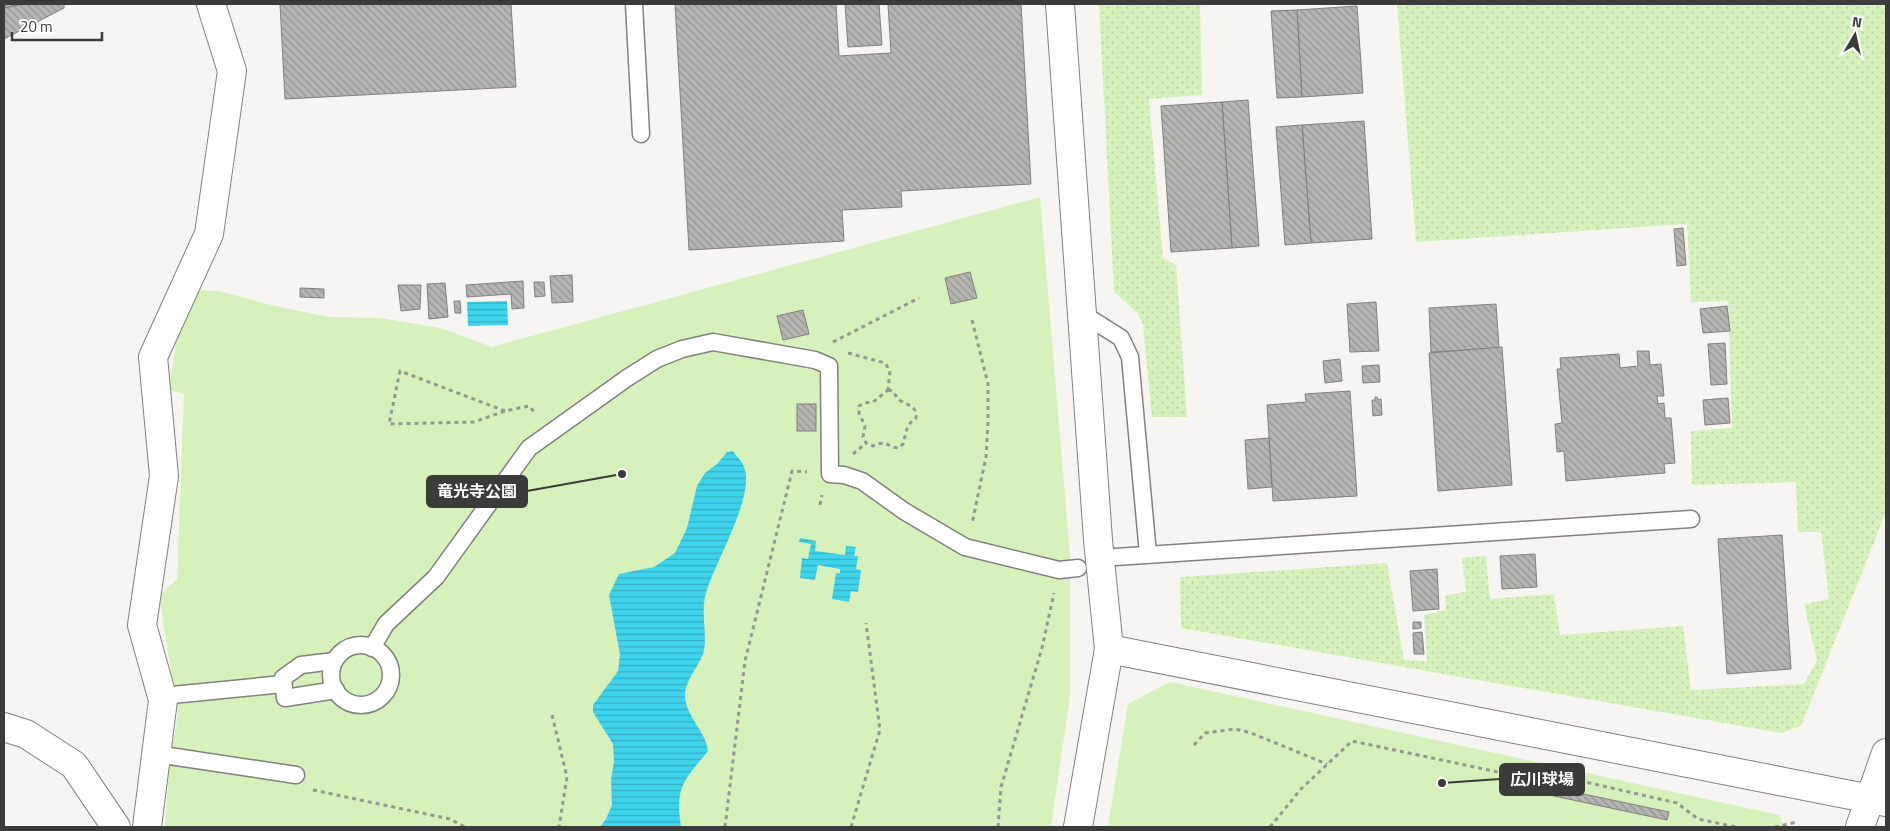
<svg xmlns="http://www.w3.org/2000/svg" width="1890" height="831" font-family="'Titillium Web','Noto Sans JP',sans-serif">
  <defs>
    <pattern id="grass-dots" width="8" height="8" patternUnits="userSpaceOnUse" patternTransform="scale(1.25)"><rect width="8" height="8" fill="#d6f1bc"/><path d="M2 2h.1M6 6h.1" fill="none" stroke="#b9d0a2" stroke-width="1.8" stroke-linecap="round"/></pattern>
    <pattern id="water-rules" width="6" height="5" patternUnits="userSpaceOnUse" patternTransform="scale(1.25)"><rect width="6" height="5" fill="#3ed4ec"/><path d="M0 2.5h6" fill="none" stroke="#35adc0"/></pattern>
    <pattern id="building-back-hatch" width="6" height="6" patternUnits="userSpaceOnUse" patternTransform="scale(1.25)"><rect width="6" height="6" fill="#b5b5b1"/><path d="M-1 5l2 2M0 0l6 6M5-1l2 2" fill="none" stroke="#949491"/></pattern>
  </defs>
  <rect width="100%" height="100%" fill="#f6f5f2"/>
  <!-- grass -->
  <g fill="url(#grass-dots)">
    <path d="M1099 4H1200L1202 95 1149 99 1163 258 1176 265 1187 417H1152L1143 325 1137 312 1114 292Z"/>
    <path d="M1397 4H1886V512L1801 726 1781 733 1181 628 1180 577 1387 563 1404 660 1427 661 1424 615 1446 610 1445 595 1466 592 1462 558 1486 556 1490 599 1554 594 1560 635 1683 626 1691 690 1804 684 1817 660 1804 604 1829 599 1821 532H1798L1796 482 1692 485 1691 431 1732 428 1728 301 1691 302 1687 224 1416 242Z"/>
  </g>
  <!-- green -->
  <g fill="#d6f1bc">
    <path d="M1040 197 1070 555V696L1051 827H165L169 768 178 713 159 596 177 579 184 394 169 390 179 324 196 290 219 291 275 306 329 317 380 318 440 328 492 347Z"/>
    <path d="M1170 682 1779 815 1784 827H1108L1128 704Z"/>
  </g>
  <!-- water -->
  <g fill="url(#water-rules)">
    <path d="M507 301 508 325 468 326 467 302Z"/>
    <path d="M733 451C736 456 742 461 744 467 756 497 712 566 705 597 701 614 708 639 703 654 698 667 685 681 685 695 685 716 706 731 708 751 683 782 675 786 681 827H600L606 819 612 805 611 780 614 761 613 744 593 712V705L618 671 620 654 609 595 619 574 654 567 675 553 687 528 697 486 705 473 717 464 727 452Z"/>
    <path d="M800 538 816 541 815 551 845 555 846 546 856 547 854 556H858L856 569 861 570 858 592 851 591 849 602 832 599 836 573H840V569L818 565 815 580 800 578 802 558 808 559 811 544 799 542Z"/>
  </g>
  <!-- building -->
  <g fill="url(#building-back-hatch)" stroke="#81807d">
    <path d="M4 4H23L4 8Z"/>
    <path d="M23 4H64V8L4 39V8Z"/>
    <path d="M280 4H511L516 87 285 99Z"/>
    <path d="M675 4H836L839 56 891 53 888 4H1021L1031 184 901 191 902 207 842 210 844 241 689 250Z"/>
    <path d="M845 4H879L882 45 848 47Z"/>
    <path d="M1357 6 1363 93 1302 97 1297 10Z"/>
    <path d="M1297 10 1302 97 1277 98 1271 11Z"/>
    <path d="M1248 100 1259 246 1232 248 1222 102Z"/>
    <path d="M1222 102 1232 248 1171 252 1161 106Z"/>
    <path d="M1364 121 1372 239 1311 243 1302 125Z"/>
    <path d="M1302 125 1311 243 1285 245 1276 127Z"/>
    <path d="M1683 228 1686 265 1677 266 1674 229Z"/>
    <path d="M970 272 977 298 951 304 945 278Z"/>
    <path d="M572 275 573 302 552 303 550 276Z"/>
    <path d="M523 281 524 308 512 309 511 294 467 297 466 285Z"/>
    <path d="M534 282H544L545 296 535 297Z"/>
    <path d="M445 283 448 317 429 319 427 284Z"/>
    <path d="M398 285H421L420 309 401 311Z"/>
    <path d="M300 288 324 289V298L300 297Z"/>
    <path d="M454 301H460L461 313H455Z"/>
    <path d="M1376 302 1379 351 1350 352 1347 304Z"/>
    <path d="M1496 304 1499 348 1431 352 1429 308Z"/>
    <path d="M1727 306 1730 331 1703 333 1700 309Z"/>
    <path d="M803 310 809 334 783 340 777 316Z"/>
    <path d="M1725 343 1727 384 1711 385 1708 344Z"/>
    <path d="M1502 347 1512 485 1438 491 1429 353Z"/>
    <path d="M1637 351H1649L1650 365 1661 364 1664 396H1657L1658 404 1664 403 1665 418H1671L1675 463 1664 464 1665 473 1566 481 1564 451 1557 452 1555 424 1562 423 1557 369H1561L1560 358 1619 354 1620 368 1638 366Z"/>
    <path d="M1340 359 1342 381 1325 383 1323 361Z"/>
    <path d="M1379 365 1380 382 1363 383 1362 366Z"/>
    <path d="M1350 391 1357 496 1273 501 1267 405 1306 402 1305 394Z"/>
    <path d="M1375 397H1377L1378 400 1381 399 1382 415 1373 416 1372 400H1375Z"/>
    <path d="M1728 398 1730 423 1705 425 1703 400Z"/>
    <rect x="797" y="404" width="19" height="27"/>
    <path d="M1269 438 1272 487 1248 489 1245 440Z"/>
    <path d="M1782 535 1791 669 1727 674 1718 539Z"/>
    <path d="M1535 554 1537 587 1502 589 1500 556Z"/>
    <path d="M1437 569 1439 609 1413 611 1410 571Z"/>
    <path d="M1413 622H1421V628L1413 629Z"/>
    <path d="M1422 632 1424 654H1414L1413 633Z"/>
    <path d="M1522 781 1669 812 1667 820 1521 789Z"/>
  </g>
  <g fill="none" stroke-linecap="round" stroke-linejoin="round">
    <defs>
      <g id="service">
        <path d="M634 4 641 134"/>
        <path d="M1083 314 1121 338 1130 357 1148 554"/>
        <path d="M1100 558 1691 519"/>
        <circle cx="361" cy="675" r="30"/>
        <path d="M372 648 386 624 436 577 529 448 627 378 657 359 682 349 713 342 815 360 829 366 830 474 844 475 862 481 904 511 965 547 1059 570 1078 568"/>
        <path d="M334 661 301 665 283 678 285 698 336 690"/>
        <path d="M162 696 283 684"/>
        <path d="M156 754 296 775"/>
      </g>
      <g id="minor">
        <path d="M4 727 26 734 74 765 116 827"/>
        <path d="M147 827 163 700 142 625 164 476 153 357 209 234 232 71 211 4"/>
      </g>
      <g id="tertiary">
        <path d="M1060 4 1098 540 1109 649 1078 827"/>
        <path d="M1109 649 1886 802"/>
        <path d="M1860 827 1886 753"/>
      </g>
    </defs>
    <!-- service casing -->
    <use href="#service" stroke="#82817e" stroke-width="19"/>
    <!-- minor casing -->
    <use href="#minor" stroke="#82817e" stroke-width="30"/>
    <!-- tertiary casing -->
    <use href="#tertiary" stroke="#82817e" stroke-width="30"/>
    <!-- path -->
    <g stroke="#969693" stroke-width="3" stroke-dasharray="4 4" stroke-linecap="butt">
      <path d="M972 320 988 384V423L986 457 972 524"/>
      <path d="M833 342 919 298"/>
      <path d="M848 353 885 363 890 371 888 390"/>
      <path d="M888 390 893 391C895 395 897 398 901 401 909 406 917 406 916 418L908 425 903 444 899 448C886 447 887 439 873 446L866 443 863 437 865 426 859 413V406L864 403 873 402Z"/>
      <path d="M505 411 400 371 389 424 474 422 505 411 529 406 536 414"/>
      <path d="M853 454 866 443"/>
      <path d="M820 505 822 495"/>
      <path d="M552 715 567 777 559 827"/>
      <path d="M1194 745 1205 733 1235 729 1251 733 1327 764"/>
      <path d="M313 790 450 819 465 827"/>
      <path d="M725 827 745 661 792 471 807 472"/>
      <path d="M851 827 880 730 866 623"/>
      <path d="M998 827 1001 787 1042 648 1054 593"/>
      <path d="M1270 827 1301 789 1352 741 1498 772 1520 767 1677 803 1698 819 1736 827"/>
      <path d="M1775 827 1797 822"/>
    </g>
    <!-- service -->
    <use href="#service" stroke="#fff" stroke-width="16"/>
    <!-- minor -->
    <use href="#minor" stroke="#fff" stroke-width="28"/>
    <!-- tertiary -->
    <use href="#tertiary" stroke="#fff" stroke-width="28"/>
  </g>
  <!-- callouts -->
  <path fill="none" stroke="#3b3b39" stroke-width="2" d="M622 474L527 491M1442 783L1500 779"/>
  <g fill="#3b3b39" stroke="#fff" stroke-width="2">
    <circle cx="622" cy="474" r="5"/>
    <circle cx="1442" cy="783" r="5"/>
  </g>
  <g fill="#3b3b39" stroke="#3b3b39" stroke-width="2">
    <rect x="427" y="476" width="100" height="31" rx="5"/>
    <rect x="1500" y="764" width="84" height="31" rx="5"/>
  </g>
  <g font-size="16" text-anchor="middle" font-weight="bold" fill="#fff">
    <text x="477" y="497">竜光寺公園</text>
    <text x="1542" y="785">広川球場</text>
  </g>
  <!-- border -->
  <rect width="1890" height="831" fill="none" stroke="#3b3b39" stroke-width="10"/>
  <!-- north arrow -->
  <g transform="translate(1855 35) rotate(9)" stroke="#ffffff" stroke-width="4" paint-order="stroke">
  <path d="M0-4L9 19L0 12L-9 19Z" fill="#3b3b39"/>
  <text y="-8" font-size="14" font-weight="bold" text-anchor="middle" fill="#3b3b39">N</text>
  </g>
  <!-- scale -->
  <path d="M12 32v8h90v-8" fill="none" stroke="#3b3b39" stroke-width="2.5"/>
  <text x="20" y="32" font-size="15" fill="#3b3b39" stroke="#ffffff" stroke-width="4" paint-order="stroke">20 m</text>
</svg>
